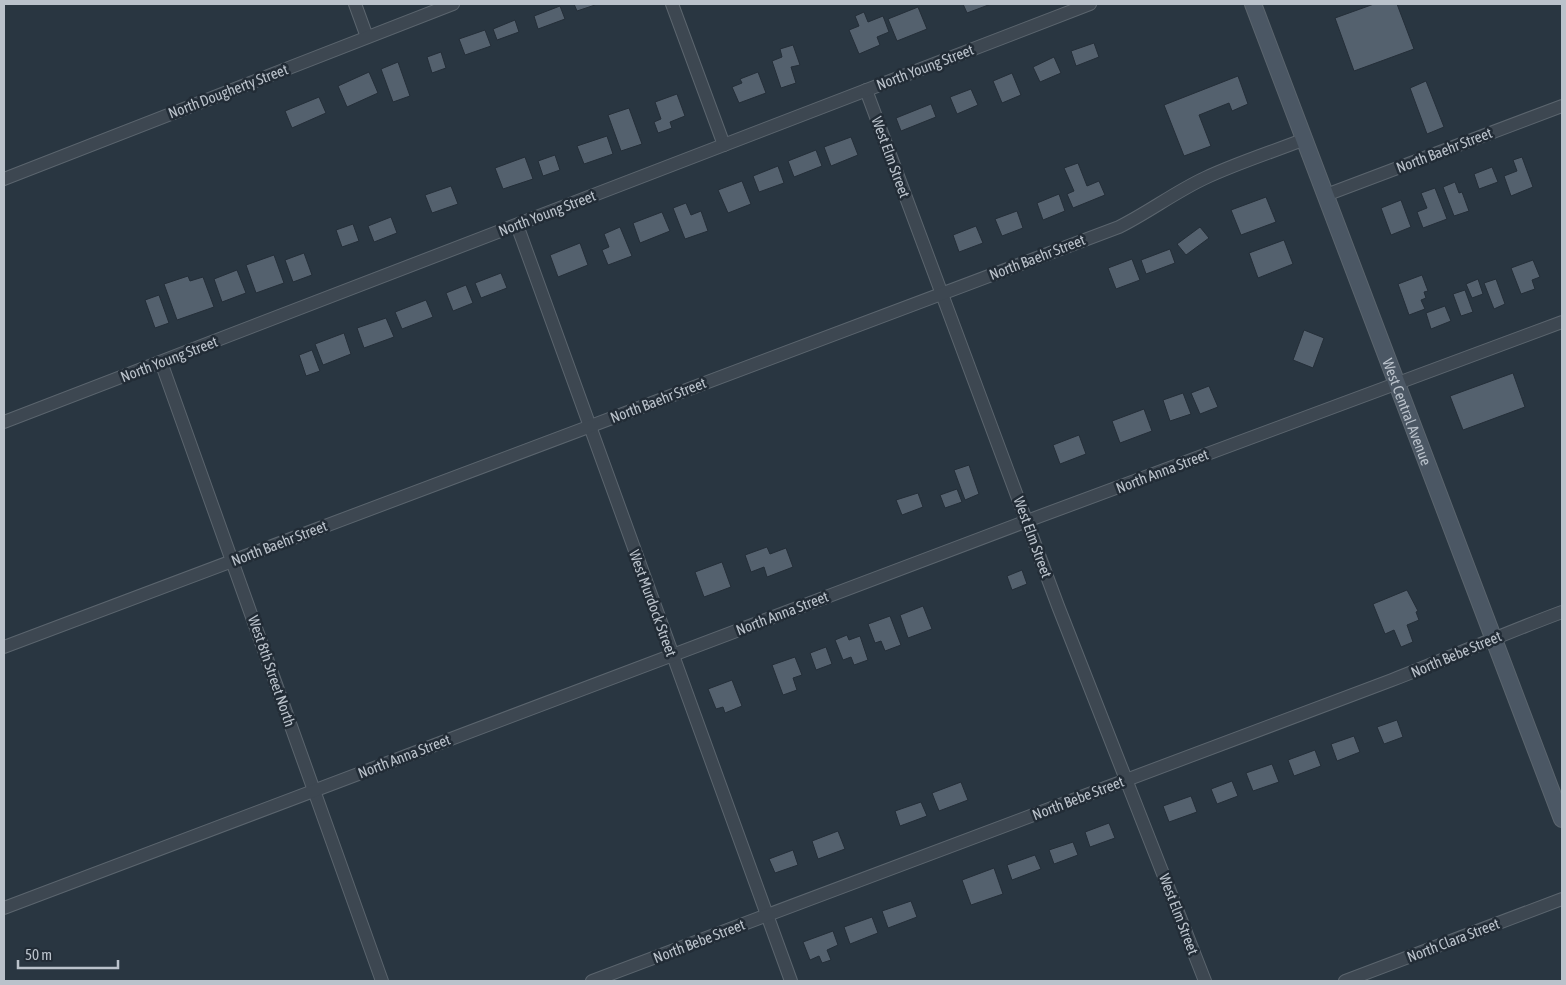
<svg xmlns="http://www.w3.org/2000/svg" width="1566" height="985" font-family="'Asap Condensed',sans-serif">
  <rect width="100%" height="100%" fill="#293641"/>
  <!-- building -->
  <g fill="#54616e" stroke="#242e38">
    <path d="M574 4H594L595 5 577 11Z"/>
    <path d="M963 4H991L967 13Z"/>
    <path d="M1374 4H1397L1414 49 1354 71 1335 18Z"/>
    <path d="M560 6 565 19 538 29 534 16Z"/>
    <path d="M918 7 927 29 897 41 888 19Z"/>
    <path d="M864 12 868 22 883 16 889 32 877 37 880 45 859 54 849 30 859 26 855 16Z"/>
    <path d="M515 20 519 32 497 40 493 29Z"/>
    <path d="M485 30 491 46 465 55 459 39Z"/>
    <path d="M1094 43 1099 57 1076 66 1071 51Z"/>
    <path d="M793 45 800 65 791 67 796 83 781 88 772 61 782 57 780 49Z"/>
    <path d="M441 52 446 68 432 73 427 57Z"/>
    <path d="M1054 57 1061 73 1040 82 1033 67Z"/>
    <path d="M398 62 410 96 393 102 381 69Z"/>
    <path d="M369 72 378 93 347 107 338 86Z"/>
    <path d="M758 72 766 93 739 103 732 87 742 83 740 79Z"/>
    <path d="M1012 73 1021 95 1002 103 993 81Z"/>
    <path d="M1238 76 1248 104 1232 111 1229 103 1199 115 1211 146 1184 156 1164 105Z"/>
    <path d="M1426 81 1444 127 1427 134 1410 88Z"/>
    <path d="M971 89 978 105 957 114 950 97Z"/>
    <path d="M677 94 685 116 670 122 672 128 658 133 654 122 661 119 655 102Z"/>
    <path d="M319 97 326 113 292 128 285 111Z"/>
    <path d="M931 104 936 117 901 131 896 118Z"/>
    <path d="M629 108 642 144 621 151 608 115Z"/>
    <path d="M607 136 613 154 584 164 577 146Z"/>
    <path d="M851 137 858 155 831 166 824 147Z"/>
    <path d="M816 150 822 166 794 177 788 161Z"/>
    <path d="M555 155 560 170 543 176 538 161Z"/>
    <path d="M525 157 533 179 503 189 495 168Z"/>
    <path d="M1522 157 1533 187 1511 196 1504 176 1517 171 1513 160Z"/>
    <path d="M1078 163 1087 186 1099 181 1105 195 1073 208 1067 194 1074 191 1064 168Z"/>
    <path d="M778 166 784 183 759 192 753 176Z"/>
    <path d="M1492 167 1498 182 1479 189 1474 174Z"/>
    <path d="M742 181 751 204 728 213 718 190Z"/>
    <path d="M1455 182 1459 193 1462 192 1469 211 1454 216 1443 187Z"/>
    <path d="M451 186 458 204 432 213 425 195Z"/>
    <path d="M1435 188 1447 219 1423 228 1417 212 1427 208 1421 193Z"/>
    <path d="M1059 194 1065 211 1043 220 1037 203Z"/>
    <path d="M1266 197 1276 222 1241 235 1231 210Z"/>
    <path d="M1401 200 1411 227 1391 235 1381 208Z"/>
    <path d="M686 203 691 215 701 211 708 231 685 239 673 208Z"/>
    <path d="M1017 211 1023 228 1002 236 995 219Z"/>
    <path d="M662 212 670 231 640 243 633 223Z"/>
    <path d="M391 217 397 233 374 242 368 226Z"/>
    <path d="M353 224 359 241 342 247 336 230Z"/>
    <path d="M976 226 983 243 959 252 953 235Z"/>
    <path d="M620 227 632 256 608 265 602 250 609 247 604 234Z"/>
    <path d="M1200 227 1209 238 1186 255 1177 244Z"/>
    <path d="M1284 240 1293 264 1258 278 1249 253Z"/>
    <path d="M580 243 588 265 558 277 550 255Z"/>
    <path d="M1170 249 1175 263 1146 274 1141 260Z"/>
    <path d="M304 253 312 275 293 282 285 260Z"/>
    <path d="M274 255 284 283 256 293 246 265Z"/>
    <path d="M1132 259 1140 280 1116 289 1108 268Z"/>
    <path d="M1533 260 1540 277 1532 280 1535 289 1521 294 1511 268Z"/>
    <path d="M237 270 246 293 222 302 214 279Z"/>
    <path d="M501 273 507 288 481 298 475 283Z"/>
    <path d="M1422 275 1428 291 1424 292 1426 298 1421 300 1425 309 1409 315 1398 284Z"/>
    <path d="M188 276 190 281 203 277 214 307 177 320 164 284Z"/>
    <path d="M1478 279 1483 294 1472 298 1466 284Z"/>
    <path d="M1496 279 1505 304 1494 309 1484 283Z"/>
    <path d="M466 285 473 303 453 311 446 293Z"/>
    <path d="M1465 290 1473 312 1461 316 1453 294Z"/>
    <path d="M159 295 169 323 155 328 145 300Z"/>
    <path d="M426 300 433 317 402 329 395 312Z"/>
    <path d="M1445 306 1451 321 1431 329 1426 313Z"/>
    <path d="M386 318 394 337 364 348 357 328Z"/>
    <path d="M1304 330 1324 338 1313 368 1293 360Z"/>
    <path d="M344 333 351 354 323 365 315 344Z"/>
    <path d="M312 350 320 371 306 376 299 355Z"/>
    <path d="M1513 373 1525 407 1463 430 1450 396Z"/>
    <path d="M1209 386 1218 407 1200 414 1191 393Z"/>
    <path d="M1183 393 1191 414 1170 421 1163 400Z"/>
    <path d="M1144 409 1152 431 1120 443 1112 421Z"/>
    <path d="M1079 435 1086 454 1060 464 1053 445Z"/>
    <path d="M969 465 979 494 965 500 954 470Z"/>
    <path d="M957 489 962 502 945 508 940 495Z"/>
    <path d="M918 493 923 507 902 515 896 500Z"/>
    <path d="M767 547 770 554 786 548 793 567 767 577 764 567 751 572 745 555Z"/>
    <path d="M722 562 731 587 704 597 695 572Z"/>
    <path d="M1022 570 1027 584 1012 590 1007 576Z"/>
    <path d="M1407 590 1418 611 1416 612 1419 620 1407 625 1413 642 1401 647 1394 630 1385 634 1373 604Z"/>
    <path d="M923 606 932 629 908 638 900 615Z"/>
    <path d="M890 616 901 645 885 651 881 641 875 643 868 624Z"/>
    <path d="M847 635 849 640 860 636 868 660 854 665 851 657 843 660 835 640Z"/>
    <path d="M826 647 832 664 816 670 810 653Z"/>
    <path d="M795 657 802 675 793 678 797 690 783 695 772 665Z"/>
    <path d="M732 680 742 706 725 713 723 707 716 709 708 689Z"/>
    <path d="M1397 720 1403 737 1384 744 1377 727Z"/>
    <path d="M1354 736 1360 752 1337 761 1331 744Z"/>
    <path d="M1315 750 1321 766 1294 776 1288 760Z"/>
    <path d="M1272 764 1279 782 1253 791 1246 773Z"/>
    <path d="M1232 781 1238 796 1217 804 1211 789Z"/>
    <path d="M961 782 968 800 939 811 932 793Z"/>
    <path d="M1191 796 1197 812 1169 822 1163 806Z"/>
    <path d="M921 802 927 816 900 826 895 811Z"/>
    <path d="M1109 823 1115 838 1090 847 1085 832Z"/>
    <path d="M838 831 845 849 818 859 812 841Z"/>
    <path d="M1073 842 1078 855 1054 864 1049 850Z"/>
    <path d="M793 850 798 865 775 873 769 859Z"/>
    <path d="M1035 855 1041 869 1012 880 1007 865Z"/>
    <path d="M994 868 1003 894 971 905 962 880Z"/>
    <path d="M911 901 917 917 888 928 882 911Z"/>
    <path d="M872 917 878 933 850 944 844 927Z"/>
    <path d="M833 931 838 945 827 950 831 960 822 963 819 956 810 960 803 942Z"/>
  </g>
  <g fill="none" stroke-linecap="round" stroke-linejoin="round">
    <defs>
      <g id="minor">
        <path d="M355 4 367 37"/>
        <path d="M672 4 724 145"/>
        <path d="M866 90 1058 606 1205 981"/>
        <path d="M4 179 453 4"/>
        <path d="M1326 195 1562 106"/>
        <path d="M517 225 791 981"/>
        <path d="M161 362 382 981"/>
        <path d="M4 422 1090 4"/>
        <path d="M4 647 1119 227C1149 212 1175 192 1205 178 1237 163 1272 152 1305 139"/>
        <path d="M4 908 1027 521 1562 322"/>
        <path d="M592 981 1392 680C1449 658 1505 633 1562 612"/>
        <path d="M1345 981 1562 899"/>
      </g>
      <g id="secondary">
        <path id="s1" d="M1253 4 1562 819"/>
      </g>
    </defs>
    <!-- minor casing -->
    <use href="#minor" stroke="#5b656e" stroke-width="14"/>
    <!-- secondary casing -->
    <use href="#secondary" stroke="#5b656e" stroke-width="18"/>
    <!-- minor -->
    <use href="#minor" stroke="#3d4751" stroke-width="12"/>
    <!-- secondary -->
    <use href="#secondary" stroke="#4b5764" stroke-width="16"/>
  </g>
  <g text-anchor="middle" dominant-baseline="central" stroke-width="5" stroke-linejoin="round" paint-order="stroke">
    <!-- street labels -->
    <g font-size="15" fill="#bac2cb" stroke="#222c36">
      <text transform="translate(925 67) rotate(-21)">North Young Street</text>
      <text transform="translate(228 91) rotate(-21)">North Dougherty Street</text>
      <text transform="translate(1444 150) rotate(-21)">North Baehr Street</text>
      <text transform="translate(891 157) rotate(70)">West Elm Street</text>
      <text transform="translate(547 213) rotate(-21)">North Young Street</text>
      <text transform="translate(1037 257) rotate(-21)">North Baehr Street</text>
      <text transform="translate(169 359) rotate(-21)">North Young Street</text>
      <text transform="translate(658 400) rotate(-21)">North Baehr Street</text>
      <text stroke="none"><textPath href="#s1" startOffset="436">West Central Avenue</textPath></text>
      <text transform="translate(1162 471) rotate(-21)">North Anna Street</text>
      <text transform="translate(1033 537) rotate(70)">West Elm Street</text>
      <text transform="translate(279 543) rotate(-21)">North Baehr Street</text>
      <text transform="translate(653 603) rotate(70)">West Murdock Street</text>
      <text transform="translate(782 613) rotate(-21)">North Anna Street</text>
      <text transform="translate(1456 654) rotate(-23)">North Bebe Street</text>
      <text transform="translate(272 671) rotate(71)">West 8th Street North</text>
      <text transform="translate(404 756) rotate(-21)">North Anna Street</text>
      <text transform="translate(1078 798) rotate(-21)">North Bebe Street</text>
      <text transform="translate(1179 914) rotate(69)">West Elm Street</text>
      <text transform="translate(1453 940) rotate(-21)">North Clara Street</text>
      <text transform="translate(699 941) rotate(-21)">North Bebe Street</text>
    </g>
  </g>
  <!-- border -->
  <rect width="1566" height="985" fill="none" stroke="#bac2cb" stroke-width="10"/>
  <!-- scale -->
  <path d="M18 960v8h100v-8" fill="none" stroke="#bac2cb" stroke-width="2.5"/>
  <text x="25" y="960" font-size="15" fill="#bac2cb" stroke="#222c36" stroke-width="4" paint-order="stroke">50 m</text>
</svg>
